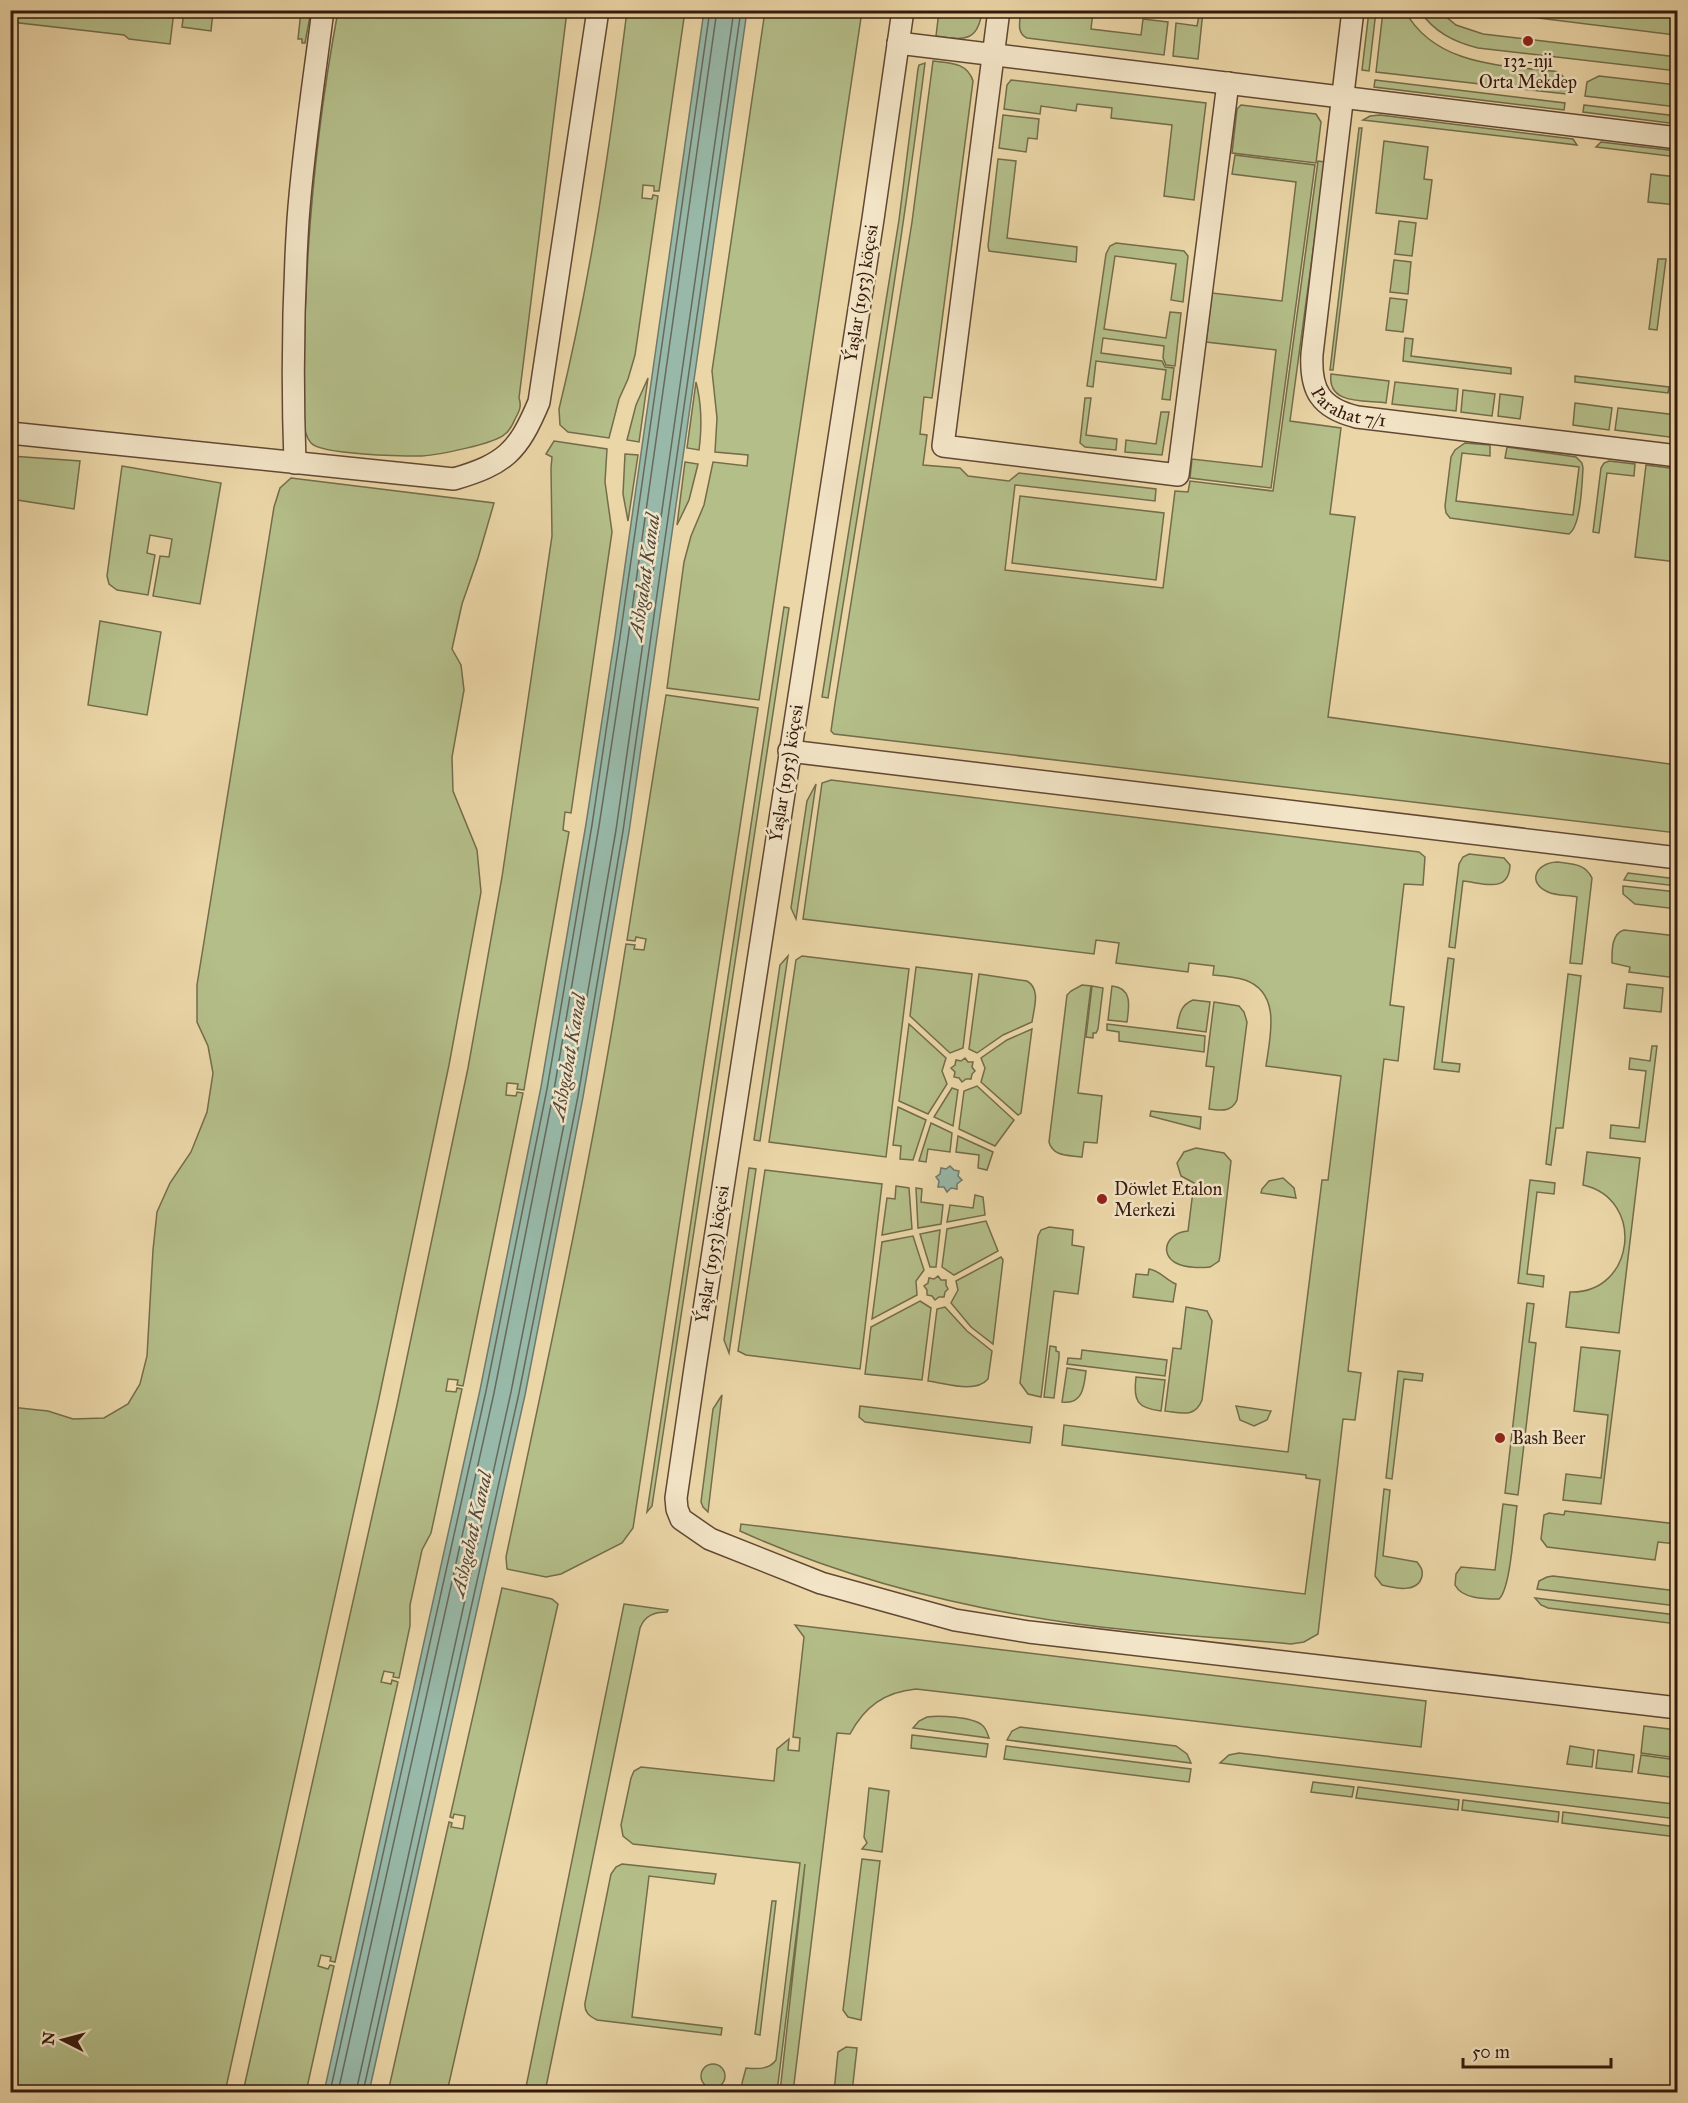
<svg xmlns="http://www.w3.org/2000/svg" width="1688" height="2103" font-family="'IM FELL Great Primer',serif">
  <rect width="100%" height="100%" fill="#ebd6a7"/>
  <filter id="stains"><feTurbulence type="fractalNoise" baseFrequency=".00333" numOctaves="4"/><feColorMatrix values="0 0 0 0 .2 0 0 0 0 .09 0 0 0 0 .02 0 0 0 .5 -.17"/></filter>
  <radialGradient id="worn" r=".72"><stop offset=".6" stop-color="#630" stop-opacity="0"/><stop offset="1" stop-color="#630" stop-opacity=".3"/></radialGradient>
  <!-- green -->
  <g fill="#b4be89" stroke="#746c4b" stroke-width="1.5">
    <path d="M11 10 174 11 170 44 129 39 124 35 11 22Z"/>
    <path d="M1200 10 1203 11 1198 59 1173 56 1176 23 1197 26Z"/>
    <path d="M1489 10H1677L1678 11 1675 35 1489 12Z"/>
    <path d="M184 11H213L211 31 182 27Z"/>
    <path d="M301 11H311L305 43H302V39H298Z"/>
    <path d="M338 11H567L519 398C522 406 519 412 515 419 513 424 509 431 505 434 495 444 437 455 422 456 403 456 322 455 311 443 298 429 304 386 304 367 305 247 316 129 338 11Z"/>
    <path d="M627 11H685L659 191H654V186L643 185 642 198 652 199 653 195 658 196 635 355 628 379 619 399 609 438 568 432 560 425 559 409C591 278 610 145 627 11Z"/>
    <path d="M765 11H862L759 700 667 688 684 562 691 536 704 505 713 462 747 466 748 455 715 452 717 418 712 371Z"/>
    <path d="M939 11H982C978 43 963 40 936 36Z"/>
    <path d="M1021 11H1093L1091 29 1141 35 1143 19 1168 22 1164 55 1027 38C1016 33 1020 21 1021 11Z"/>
    <path d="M1369 11H1376L1369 71 1362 70Z"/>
    <path d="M1383 11H1405C1436 67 1504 65 1559 72L1567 81 1566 94 1376 72Z"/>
    <path d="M1420 11H1439L1456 25 1483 34 1677 57V71L1478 48C1454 42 1434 32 1420 11Z"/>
    <path d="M933 61C949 63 967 62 973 81L932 398 924 397 920 434 927 435 923 465 960 468 968 476 1009 481 1019 473 1156 489 1155 501 1015 485 1005 570 1163 588 1175 491 1188 492 1190 481 1273 491 1318 161 1325 162 1290 421 1341 428 1330 514 1355 517 1328 717 1677 765V833L834 734 831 731 835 703 912 222Z"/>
    <path d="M925 63C898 275 862 486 828 698L822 697 899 220 918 69 919 65Z"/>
    <path d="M1599 76 1677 85V107L1585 96 1587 82Z"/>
    <path d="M1011 80 1206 103 1194 200 1164 196 1172 125 1111 118 1112 108 1077 104 1076 111 1041 106 1040 114 1004 109 1007 85Z"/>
    <path d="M1375 80 1565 103 1564 110 1374 87Z"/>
    <path d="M1241 105 1316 114 1321 122 1316 163 1232 153 1237 109Z"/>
    <path d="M1584 105 1677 116V124L1583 112Z"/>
    <path d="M1003 115 1039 119 1037 139 1028 138 1026 152 999 148Z"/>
    <path d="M1380 115 1573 139 1577 145 1363 120 1370 116Z"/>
    <path d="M1359 128H1362L1333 370H1330Z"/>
    <path d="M1384 141 1428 147 1424 179 1432 180 1427 219 1376 213Z"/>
    <path d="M1601 142 1677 151V157L1596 147Z"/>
    <path d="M1235 155 1315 165 1271 488 1190 478 1192 459 1262 467 1276 350 1206 342 1212 293 1282 301 1296 182 1232 174Z"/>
    <path d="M998 159 1016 161 1007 238 1077 247 1076 262 989 251 988 246Z"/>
    <path d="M1651 174 1677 177V205L1648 202Z"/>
    <path d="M1399 221 1416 223 1412 256 1395 254Z"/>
    <path d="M1116 243 1184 251 1188 256 1183 302 1171 300 1176 264 1115 256 1104 329 1166 338 1170 312 1181 313 1175 366 1166 365 1163 358 1164 346 1103 338 1101 353 1162 361 1165 367 1174 368 1170 400 1162 399 1166 370 1096 361 1093 387 1087 386 1106 254 1110 246Z"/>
    <path d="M1658 259H1666L1657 330 1649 329Z"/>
    <path d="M1394 260 1411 262 1408 294 1390 292Z"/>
    <path d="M1390 298 1407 300 1403 332 1386 330Z"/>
    <path d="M1405 338 1413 339 1411 356 1511 368V374L1403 361Z"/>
    <path d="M1331 374 1389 381 1386 403C1364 400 1327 405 1331 374Z"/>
    <path d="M1575 376 1669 387 1668 393 1575 382Z"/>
    <path d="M648 378 639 442 627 440 636 405Z"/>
    <path d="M696 382C702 405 702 427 699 450L687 448Z"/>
    <path d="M1395 382 1458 389 1456 411 1392 404Z"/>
    <path d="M1463 390 1495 394 1492 416 1461 412Z"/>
    <path d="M1500 394 1523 397 1520 419 1498 416Z"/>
    <path d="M1085 398H1091L1086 435 1117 439 1116 450 1085 447 1080 443Z"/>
    <path d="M1575 403 1612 408 1609 430 1573 425Z"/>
    <path d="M1618 408 1677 415V438L1615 430Z"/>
    <path d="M1161 412H1169L1162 455 1125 452 1126 440 1156 444Z"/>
    <path d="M554 441 607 449 605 482 612 532 571 813 565 812 563 830 569 832 525 1083 524 1090 517 1089 518 1084 507 1083 506 1095 516 1096 517 1092 523 1093 463 1386 457 1385 458 1380 448 1379 446 1391 456 1392 457 1388 462 1389 431 1533 422 1550 410 1605V1626L399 1678 393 1677 394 1673 384 1671 381 1682 391 1684 392 1680 398 1682 335 1962 330 1961 331 1957 321 1955 318 1966 328 1969 330 1965 334 1966 306 2092H243L397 1405 468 1068 502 877 552 536 551 468 552 457 546 454Z"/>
    <path d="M1465 443 1490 445V456L1462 453 1456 501 1573 515 1579 467 1505 458 1507 447 1576 457 1582 463 1583 468C1582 483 1581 526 1569 534L1450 518 1446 513 1445 506 1451 457 1455 450Z"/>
    <path d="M625 454 638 455 628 521 623 494Z"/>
    <path d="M11 456 80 461 74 509 11 499Z"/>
    <path d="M1609 461 1635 464 1634 476 1607 473 1599 533 1593 532 1601 468 1604 463Z"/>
    <path d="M685 462 698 464 689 500 677 525Z"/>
    <path d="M1646 465 1677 469V562L1635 557Z"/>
    <path d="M122 466 221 483 200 604 153 596 160 556 169 557 172 539 150 535 147 553 155 555 148 595 117 590 109 584 107 576Z"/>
    <path d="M291 478 494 503 478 558 462 604 452 649 461 665 464 690 452 757 453 791 477 850 481 892 449 1065 378 1403 225 2092H11V1407L48 1411 73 1419 104 1418 128 1404 140 1384 147 1356 153 1250 157 1212 170 1183 191 1152 207 1112 213 1073 208 1046 197 1022V985L274 507 280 488Z"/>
    <path d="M1020 496 1164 513 1156 580 1012 563Z"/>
    <path d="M784 607 789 608 652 1506 647 1512Z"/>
    <path d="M100 621 161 632 147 715 88 705Z"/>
    <path d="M666 695 758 708 633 1528 622 1543 561 1574 546 1577 507 1569 506 1557C549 1354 594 1150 626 944L635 945 634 949 644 950 646 939 636 937 635 941 627 940Z"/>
    <path d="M831 780 1419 852 1425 857 1423 885 1404 884 1390 1005 1404 1007 1398 1061 1384 1059 1348 1371 1361 1373 1355 1420 1343 1419 1318 1634 1304 1642 1291 1644C1220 1637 1148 1634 1077 1624 962 1608 846 1579 740 1531L741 1524 1305 1594 1320 1480 1306 1478V1475L1062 1445 1064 1425 1288 1452 1322 1180H1328L1341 1076 1266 1066C1270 1037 1282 993 1245 980 1235 977 1224 976 1213 975L1214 966 1189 963 1188 972 1116 963 1119 943 1096 940 1094 954 803 919 822 783Z"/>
    <path d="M816 784 796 919 791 908 807 801Z"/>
    <path d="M1469 854 1504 858 1510 865C1509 894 1483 883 1463 881L1455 948 1449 947 1459 864 1463 857Z"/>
    <path d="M1557 862C1571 864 1585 863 1592 878L1582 964 1570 963 1577 897C1568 895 1557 896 1548 892 1527 883 1535 863 1557 862Z"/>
    <path d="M1628 873 1677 879V886L1624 880Z"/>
    <path d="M1623 886 1677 892V909L1635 904 1623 894Z"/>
    <path d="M1624 930 1677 936V978L1629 972 1630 967 1612 963C1612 951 1611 934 1624 930Z"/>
    <path d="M788 956 760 1141 754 1140 780 965Z"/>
    <path d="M802 956 909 969 886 1157 769 1142 796 960Z"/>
    <path d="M1448 958 1454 959 1442 1062 1460 1064 1459 1072 1434 1069Z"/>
    <path d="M916 967 972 974 963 1048 950 1053 910 1016Z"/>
    <path d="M979 974 1027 981C1041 989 1034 1008 1032 1022L1003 1035 977 1053 969 1049Z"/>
    <path d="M1568 974 1581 976 1563 1128H1556L1551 1165 1546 1164Z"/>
    <path d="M1627 984 1663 988 1661 1012 1624 1008Z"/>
    <path d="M1082 985 1091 986 1078 1093 1102 1096 1097 1143 1084 1142 1082 1157C1069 1155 1053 1157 1049 1142L1067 995 1071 991Z"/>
    <path d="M1092 986 1103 988 1098 1029 1096 1033H1093V1038L1086 1037Z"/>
    <path d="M1112 986C1133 988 1129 1007 1127 1022L1108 1020Z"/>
    <path d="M1193 1000 1210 1002 1206 1032 1177 1028C1179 1016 1180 1005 1193 1000Z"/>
    <path d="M1214 1002 1239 1006 1244 1012 1247 1022 1237 1100C1231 1113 1220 1110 1209 1109L1214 1067 1206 1066Z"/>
    <path d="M909 1024 946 1058 942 1071 947 1084 928 1114 899 1101Z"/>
    <path d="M1107 1024 1205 1036 1204 1052 1119 1041V1032L1107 1030Z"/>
    <path d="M1032 1029 1021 1113 1018 1115 981 1082 985 1068 981 1058 1007 1040Z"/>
    <path d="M1652 1046H1657L1645 1142 1610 1138 1611 1125 1639 1128 1646 1071 1629 1069 1630 1058 1650 1061Z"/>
    <path d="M965 1058 968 1062H973L972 1067 975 1071 972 1074 971 1079H966L962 1082 959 1078 954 1077 955 1072 951 1068 955 1065 956 1060 961 1061Z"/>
    <path d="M977 1086 1014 1120 995 1146 959 1129 964 1091Z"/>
    <path d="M952 1088 958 1090 953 1126 934 1117Z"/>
    <path d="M898 1107 926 1120 913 1160 900 1159 901 1146 893 1145Z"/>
    <path d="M1151 1111 1201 1117 1200 1129 1150 1116Z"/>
    <path d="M931 1123 952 1133 950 1152 928 1149 926 1162 919 1161Z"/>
    <path d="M958 1136 993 1152 987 1170 978 1168 979 1155 956 1152Z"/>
    <path d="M1196 1148 1224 1153 1231 1161 1220 1256 1219 1261 1210 1267C1201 1268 1185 1268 1176 1263 1158 1253 1168 1232 1188 1231L1194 1183 1181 1176 1177 1163 1184 1152Z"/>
    <path d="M1587 1152 1640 1158 1619 1333 1566 1327 1570 1292C1635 1294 1646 1199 1583 1185Z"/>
    <path d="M749 1168 756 1169 729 1353 724 1340Z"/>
    <path d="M765 1170 882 1184 860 1369 746 1355 738 1351Z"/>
    <path d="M1283 1178 1294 1188 1296 1198 1261 1193 1262 1189 1269 1181Z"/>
    <path d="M1530 1180 1555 1183 1554 1194 1537 1192 1527 1274 1544 1276 1543 1287 1518 1283Z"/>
    <path d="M896 1186 909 1188 912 1229 882 1235 887 1198 895 1199Z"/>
    <path d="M916 1188 922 1189 921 1202 943 1205 941 1224 918 1228Z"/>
    <path d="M975 1195 983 1197 985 1215 947 1222 950 1205 973 1208Z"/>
    <path d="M986 1221 998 1251 954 1275 942 1267 947 1229Z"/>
    <path d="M1049 1227 1073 1230 1072 1245 1084 1247 1078 1294 1054 1291 1041 1397 1028 1394 1020 1383 1038 1236 1041 1230Z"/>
    <path d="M940 1230 936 1267H930L920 1234Z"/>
    <path d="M913 1236 924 1270 916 1281 917 1295 872 1319 882 1242Z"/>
    <path d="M1001 1257 1003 1260 993 1344 971 1327 951 1303 958 1290 956 1281Z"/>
    <path d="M1149 1269C1159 1270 1166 1280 1176 1284L1173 1302 1133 1297 1136 1274 1148 1275Z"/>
    <path d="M938 1276 941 1280H946V1285L948 1289 945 1292 944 1297H939L935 1300 932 1296 927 1295V1290L924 1286 928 1283 929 1278 934 1279Z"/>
    <path d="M920 1301 931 1308 922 1380 865 1374 871 1327Z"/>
    <path d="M1527 1303 1534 1304 1529 1342 1536 1343 1518 1495 1505 1493Z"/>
    <path d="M945 1307 967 1331 992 1351 988 1379C975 1394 945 1383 928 1381L937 1309Z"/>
    <path d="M1186 1307 1207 1311 1212 1321 1202 1400C1195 1418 1182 1413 1165 1411L1173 1348 1181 1349Z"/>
    <path d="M1050 1346 1056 1347V1351L1059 1352V1357L1054 1398 1044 1397Z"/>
    <path d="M1581 1347 1620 1351 1601 1504 1563 1500 1566 1474 1601 1478 1608 1415 1574 1411Z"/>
    <path d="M1082 1350 1167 1360 1165 1376 1067 1364 1068 1358 1081 1359Z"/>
    <path d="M1067 1368 1086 1371C1084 1386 1083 1405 1062 1402Z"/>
    <path d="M1398 1371 1423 1374 1422 1381 1404 1379 1392 1479 1386 1478Z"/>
    <path d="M1136 1377 1165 1380 1161 1411C1137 1408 1133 1401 1136 1377Z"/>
    <path d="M722 1395 708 1512 703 1507 701 1502 713 1409Z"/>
    <path d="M860 1406 1032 1427 1030 1443 865 1422 859 1417Z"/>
    <path d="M1236 1406 1271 1411 1267 1420 1254 1426 1240 1420Z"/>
    <path d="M1384 1489 1390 1490 1383 1556 1417 1562C1421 1567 1423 1570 1422 1576 1418 1594 1394 1588 1382 1585L1375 1576Z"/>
    <path d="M1503 1504 1517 1506C1514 1524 1511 1588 1499 1599 1485 1599 1462 1599 1455 1585L1456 1574 1461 1567 1495 1570Z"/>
    <path d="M1565 1511 1677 1524V1544L1658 1542 1655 1560 1547 1547 1541 1539 1544 1515 1549 1513 1564 1515Z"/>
    <path d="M1553 1576 1677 1591V1606L1537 1589 1539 1581 1547 1577Z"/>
    <path d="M502 1588 552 1599 558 1604 447 2092H388L449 1822 452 1823 451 1827 463 1829 465 1816 454 1814 453 1818 450 1817Z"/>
    <path d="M1535 1598 1677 1615V1624L1548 1608 1541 1605Z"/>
    <path d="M624 1604 668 1610 667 1612C655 1612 645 1615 640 1628L545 2092H525Z"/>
    <path d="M795 1625 1426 1701 1421 1747 916 1689C885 1692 865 1706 850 1734L837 1733 793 2092H780L805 1864 777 2092 743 2090 742 2083 746 2068C757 2069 769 2070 776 2060L800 1863 633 1844 623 1836 621 1825 631 1778 634 1771 641 1767 774 1781 777 1749 789 1739 788 1750 799 1751 800 1738 793 1737 804 1637Z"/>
    <path d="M927 1717C939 1715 973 1717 982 1725 986 1728 987 1732 989 1738L913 1728 919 1721Z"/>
    <path d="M1644 1726 1677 1730V1758L1641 1753Z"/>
    <path d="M1020 1727 1176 1746 1187 1754 1191 1763 1007 1740 1012 1731Z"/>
    <path d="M912 1735 988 1744 986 1757 911 1748Z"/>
    <path d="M1006 1746 1191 1769 1189 1782 1004 1759Z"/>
    <path d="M1570 1746 1594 1750 1592 1767 1567 1764Z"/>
    <path d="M1598 1750 1634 1755 1632 1772 1596 1768Z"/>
    <path d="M1239 1753 1674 1804 1677 1806V1819L1220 1763 1229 1755Z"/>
    <path d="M1641 1755 1677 1760V1778L1638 1773Z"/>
    <path d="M1313 1782 1354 1787 1352 1797 1311 1792Z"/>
    <path d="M1358 1787 1459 1800 1458 1810 1356 1798Z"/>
    <path d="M869 1788 889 1791 882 1852 862 1849 867 1843 864 1837Z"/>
    <path d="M1463 1800 1559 1812 1558 1822 1462 1810Z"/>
    <path d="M1563 1812 1677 1827V1837L1562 1823Z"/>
    <path d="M862 1859 880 1861 861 2020 848 2017 843 2010Z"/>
    <path d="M622 1864 716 1874 714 1884 649 1876 632 2017 722 2028 721 2035 597 2020C589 2016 584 2012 585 2003L611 1874 616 1867Z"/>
    <path d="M772 1901H776L760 2035 755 2034Z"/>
    <path d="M846 2047 857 2048 852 2092H834L838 2052Z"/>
    <circle cx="713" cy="2076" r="12"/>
  </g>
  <!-- water -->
  <g fill="#98b9a9" stroke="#70796b" stroke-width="1.5">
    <path d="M704 11H747L629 832 583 1097 525 1395 369 2092H324L480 1390 541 1087 586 824 615 636Z"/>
    <path d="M950 1166 954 1170 959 1171 958 1176 962 1180 957 1184V1189L951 1188 947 1192 944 1187H938L939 1181 936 1177 940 1174 941 1168 946 1169Z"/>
  </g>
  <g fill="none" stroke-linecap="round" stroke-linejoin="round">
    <!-- shore -->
    <g stroke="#66695b" stroke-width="1.5">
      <path d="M330 2092 486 1391 547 1089 592 825 620 637 710 10"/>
      <path d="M338 2092 494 1393 554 1090 599 826 628 638 717 10"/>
      <path d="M356 2092 511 1392 570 1094 616 830 734 10"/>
      <path d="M363 2092 519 1393 578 1096 623 831 741 10"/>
    </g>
    <defs>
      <g id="minor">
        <path d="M903 10 873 219 695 1368 676 1498 677 1509 681 1519 710 1539 821 1583 955 1620 1029 1632 1678 1708"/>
        <path d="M999 10 943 446 1178 475 1228 83"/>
        <path id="s1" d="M1353 10 1312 354C1310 390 1320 408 1357 417L1678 456"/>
        <path d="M898 43 1678 138"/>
        <path d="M10 433 454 479C505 464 518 452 539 402L598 10"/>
        <path d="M295 463C292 382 293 301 298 220 303 150 314 80 323 10"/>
        <path d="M789 751 1678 858"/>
      </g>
    </defs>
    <!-- minor casing -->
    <use href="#minor" stroke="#624834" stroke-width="24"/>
    <!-- minor -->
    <use href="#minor" stroke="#f2e4c6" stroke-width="21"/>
  </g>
  <!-- markers -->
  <g fill="#8f2418" stroke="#f2e4c6" stroke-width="2">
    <circle cx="1528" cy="41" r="6"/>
    <circle cx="1102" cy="1199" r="6"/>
    <circle cx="1500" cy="1438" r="6"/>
  </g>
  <g text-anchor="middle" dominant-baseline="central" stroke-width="5" stroke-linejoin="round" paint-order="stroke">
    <!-- poi labels -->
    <g font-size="18" fill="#35190d" stroke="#f2e4c6" text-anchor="start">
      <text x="1528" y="61" text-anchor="middle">132-nji<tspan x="1528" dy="21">Orta Mekdep</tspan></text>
      <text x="1114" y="1189">Döwlet Etalon<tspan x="1114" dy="21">Merkezi</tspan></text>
      <text x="1512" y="1438">Bash Beer</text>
    </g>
    <!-- street labels -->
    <g font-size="18" fill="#35190d" stroke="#f2e4c6">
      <text transform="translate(861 293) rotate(-81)">Ýaşlar (1953) köçesi</text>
      <text stroke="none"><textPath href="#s1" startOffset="422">Parahat 7/1</textPath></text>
      <text transform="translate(786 773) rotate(-81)">Ýaşlar (1953) köçesi</text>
      <text transform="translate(712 1254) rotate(-81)">Ýaşlar (1953) köçesi</text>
    </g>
    <!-- water labels -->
    <g font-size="20" font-style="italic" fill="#53493c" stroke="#f2e4c6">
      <text transform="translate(644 577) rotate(-82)">Ashgabat Kanal</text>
      <text transform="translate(568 1057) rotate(-80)">Ashgabat Kanal</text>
      <text transform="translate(471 1534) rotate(-77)">Ashgabat Kanal</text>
    </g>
  </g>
  <!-- margin -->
  <rect width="1688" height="2103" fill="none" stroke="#ebd6a7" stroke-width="36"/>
  <rect x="12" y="12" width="1664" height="2079" fill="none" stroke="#35190d" stroke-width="3"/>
  <rect x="18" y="18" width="1652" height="2067" fill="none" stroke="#35190d" stroke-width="1.5"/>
  <!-- north arrow -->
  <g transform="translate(63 2040) rotate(276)" stroke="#f2e4c6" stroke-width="4.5" paint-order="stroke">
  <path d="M0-4.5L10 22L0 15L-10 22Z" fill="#35190d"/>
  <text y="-9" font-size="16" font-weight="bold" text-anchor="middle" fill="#35190d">N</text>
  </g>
  <!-- scale -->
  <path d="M1463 2058v9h148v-9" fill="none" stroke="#35190d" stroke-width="3"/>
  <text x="1472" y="2058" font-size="18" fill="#35190d" stroke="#f2e4c6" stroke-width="4.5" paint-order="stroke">50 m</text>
  <rect width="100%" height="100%" filter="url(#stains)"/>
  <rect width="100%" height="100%" fill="url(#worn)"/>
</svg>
